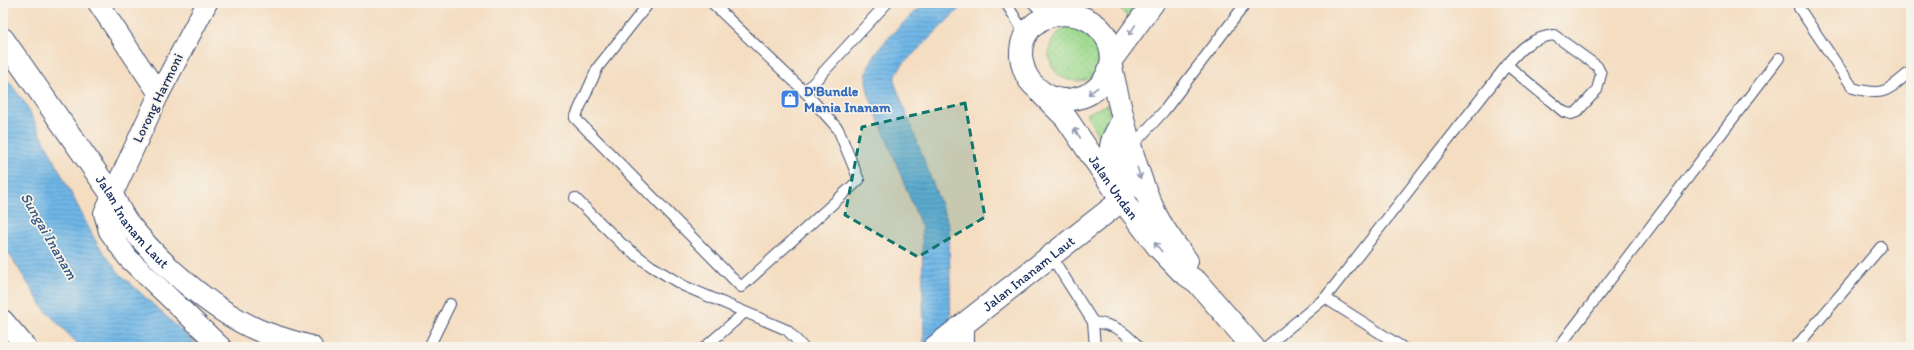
<svg xmlns="http://www.w3.org/2000/svg" width="1914" height="350" font-family="Itim,sans-serif">
  <defs>
    <pattern id="grass-dots" width="8" height="8" patternUnits="userSpaceOnUse"><rect width="8" height="8" fill="#9dda8e"/><path d="M2 2h.1M6 6h.1" fill="none" stroke="#87bb7d" stroke-width="1.8" stroke-linecap="round"/></pattern>
    <pattern id="water-rules" width="6" height="5" patternUnits="userSpaceOnUse"><rect width="6" height="5" fill="#70b7e7"/><path d="M0 2.5h6" fill="none" stroke="#5b95be"/></pattern>
  </defs>
  <rect width="100%" height="100%" fill="#f7f3e8"/>
  <filter id="ink" filterUnits="userSpaceOnUse"><feTurbulence type="fractalNoise" baseFrequency=".025" numOctaves="2"/><feDisplacementMap in="SourceGraphic" scale="8" xChannelSelector="R" yChannelSelector="G"/><feConvolveMatrix kernelMatrix="1 2 1 2 8 2 1 2 1" color-interpolation-filters="sRGB"/></filter>
  <filter id="wash" filterUnits="userSpaceOnUse"><feTurbulence type="fractalNoise" baseFrequency=".012" numOctaves="4" result="noise"/><feDisplacementMap in="SourceGraphic" scale="16" xChannelSelector="R" yChannelSelector="G"/><feGaussianBlur stdDeviation="0.9" result="paint"/><feColorMatrix in="noise" values="0 0 0 0 0 0 0 0 0 0 0 0 0 0 0 0 0 1.4 0 .05"/><feComposite in="paint" operator="in"/></filter>
  <g filter="url(#wash)">
    <rect width="100%" height="100%" fill="#f4ddc1"/>
    <!-- grass -->
    <g fill="url(#grass-dots)" stroke="#5c8476">
      <path d="M1111 3H1135L1128 18 1122 10Z"/>
      <path d="M1074 25 1083 26 1105 51C1102 58 1100 68 1096 74 1094 77 1088 80 1085 80 1047 89 1033 36 1074 25Z"/>
      <path d="M1108 104 1112 138 1124 182 1086 114Z"/>
    </g>
    <!-- water -->
    <g fill="url(#water-rules)" stroke="#4673a2">
      <path d="M925 3H965L902 65 895 77V84L949 226 951 347H924L922 228 869 95C868 90 866 84 866 79 867 51 906 22 925 3Z"/>
      <path d="M3 74 25 103 96 242 119 273 199 347H81L44 309 3 244Z"/>
    </g>
  </g>
  <g filter="url(#ink)">
    <g fill="none" stroke-linecap="round" stroke-linejoin="round">
      <defs>
        <g id="service">
          <path d="M649 3 598 67 575 118 741 287 859 180 838 129 805 92 712 3"/>
          <path d="M1006 3 1025 34"/>
          <path d="M1033 3 1045 14"/>
          <path d="M1800 3 1799 8 1853 88C1885 97 1887 91 1911 71"/>
          <path d="M805 92 887 3"/>
          <path d="M1131 147 1164 111 1246 3"/>
          <path d="M575 198 622 244 651 266 684 286 787 330 803 347"/>
          <path d="M1051 256 1093 322 1095 347"/>
          <path d="M1325 298 1402 347"/>
          <path d="M1093 322C1116 325 1124 331 1139 347"/>
          <path d="M429 347 450 304"/>
          <path d="M705 347 744 313"/>
          <path d="M1266 347 1325 298 1507 65C1521 48 1531 38 1554 35L1597 66 1601 74 1597 90 1577 112 1571 114 1564 112 1507 65"/>
          <path d="M1559 347 1779 58"/>
          <path d="M1796 347 1881 247"/>
        </g>
        <g id="minor">
          <path d="M98 3 159 94"/>
          <path d="M207 3 159 94 104 213 109 231 128 258 221 347"/>
          <path d="M3 320 26 347"/>
          <path d="M964 325V347"/>
        </g>
        <g id="tertiary">
          <path id="s1" d="M3 39 112 195C117 204 121 214 127 222 159 263 210 309 258 330 275 337 293 342 311 347"/>
          <path d="M1112 59C1110 0 1019 0 1021 56 1022 65 1025 74 1030 81 1039 92 1053 101 1067 100 1092 98 1108 83 1112 59L1153 3"/>
          <path d="M1111 67C1122 116 1133 167 1155 213 1163 230 1176 246 1187 261"/>
          <path id="s2" d="M1042 94 1066 118 1122 200 1158 247 1182 272 1197 282 1253 347"/>
          <path id="s3" d="M935 347 1122 200C1134 184 1112 165 1111 148 1111 139 1119 128 1123 119"/>
        </g>
      </defs>
      <!-- service casing -->
      <use href="#service" stroke="#3c496d" stroke-width="12"/>
      <!-- minor casing -->
      <use href="#minor" stroke="#3c496d" stroke-width="22"/>
      <!-- tertiary casing -->
      <use href="#tertiary" stroke="#3c496d" stroke-width="24"/>
      <!-- service -->
      <use href="#service" stroke="#fff" stroke-width="10"/>
      <!-- minor -->
      <use href="#minor" stroke="#fff" stroke-width="20"/>
      <!-- tertiary -->
      <use href="#tertiary" stroke="#fff" stroke-width="22"/>
    </g>
    <!-- one-way arrows -->
    <defs><path id="oneway-shaft" d="M-6 0H5M1.5-3L5.5 0L1.5 3" fill="none" stroke-width="1.6" stroke-linecap="round" stroke-linejoin="round"/></defs>
    <g stroke="#8d97ae">
      <use href="#oneway-shaft" transform="translate(1132 30) rotate(124)"/>
      <use href="#oneway-shaft" transform="translate(1093 91) rotate(144)"/>
      <use href="#oneway-shaft" transform="translate(1077 133) rotate(-124)"/>
      <use href="#oneway-shaft" transform="translate(1139 173) rotate(73)"/>
      <use href="#oneway-shaft" transform="translate(1158 247) rotate(-130)"/>
    </g>
  </g>
  <!-- marked area -->
  <path fill="#0f766e" fill-opacity="0.2" stroke="#0f766e" stroke-width="3" stroke-dasharray="8 5" stroke-linejoin="round" d="M965 103 985 217 918 257 845 215 862 127Z"/>
  <!-- icons -->
  <defs>
    <symbol id="shop-square" viewBox="-11 -11 22 22"><rect x="-9" y="-9" width="18" height="18" rx="4" fill="#3f7fe0" stroke="#f7f3e8"/><path d="M-5-2.5h2.3a2.7 3.5 0 0 1 5.4 0H5L5.5 6h-11ZM-1.5-2.5h3a1.5 2.3 0 0 0-3 0Z" fill="#fff"/></symbol>
  </defs>
  <g fill-rule="evenodd">
    <use href="#shop-square" x="779" y="88" width="22" height="22"/>
  </g>
  <g text-anchor="middle" dominant-baseline="central" stroke-width="3.5" stroke-linejoin="round" paint-order="stroke">
    <!-- shop labels -->
    <g font-size="14" font-weight="bold" fill="#366cbe" stroke="#f7f3e8" text-anchor="start">
      <text x="804" y="91">D'Bundle<tspan x="804" dy="16">Mania Inanam</tspan></text>
    </g>
    <!-- street labels -->
    <g font-size="14" fill="#1b2f5e" stroke="#f7f3e8">
      <text transform="translate(158 98) rotate(-64)">Lorong Harmoni</text>
      <text stroke="none"><textPath href="#s2" startOffset="118">Jalan Undan</textPath></text>
      <text stroke="none"><textPath href="#s1" startOffset="224">Jalan Inanam Laut</textPath></text>
      <text stroke="none"><textPath href="#s3" startOffset="119">Jalan Inanam Laut</textPath></text>
    </g>
    <!-- water labels -->
    <g font-size="15" font-style="italic" fill="#355887" stroke="#f7f3e8">
      <text transform="translate(49 236) rotate(60)">Sungai Inanam</text>
    </g>
  </g>
  <!-- margin -->
  <rect width="1914" height="350" fill="none" stroke="#f7f3e8" stroke-width="16"/>
</svg>
